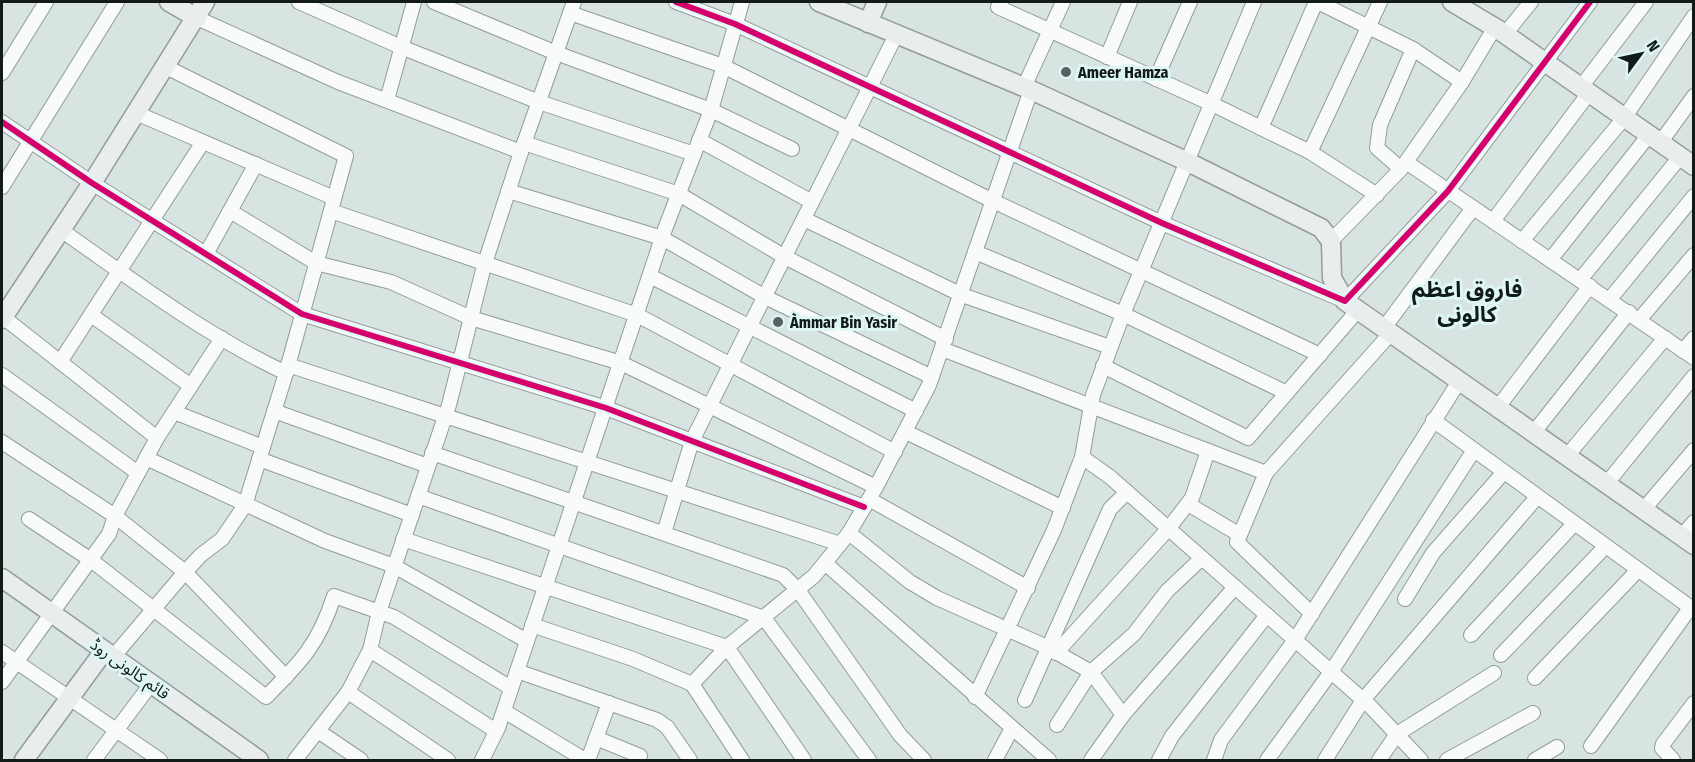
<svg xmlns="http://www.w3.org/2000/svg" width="1695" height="762" font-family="'Fira Sans Condensed','Noto Sans Arabic',sans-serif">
  <rect width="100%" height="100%" fill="#d7e4e2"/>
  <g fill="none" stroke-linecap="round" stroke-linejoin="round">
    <defs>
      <g id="street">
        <path d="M299 2 401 47 539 102 694 154"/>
        <path d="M434 2 556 53 711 110 792 149"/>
        <path d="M676 2 735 24 1162 223 1345 301 1448 191 1590 2"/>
        <path d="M1001 2 998 7 1212 104 1310 152 1380 2"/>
        <path d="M1318 2 1413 49 1380 125 1377 148 1401 169"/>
        <path d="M570 13 723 66 991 200 1320 355"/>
        <path d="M197 18 338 82 521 152"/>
        <path d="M1505 34 1531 2"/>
        <path d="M1413 49 1462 82"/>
        <path d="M1107 57 1130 2"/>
        <path d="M2 73 46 2"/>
        <path d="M1156 79 1190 2"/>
        <path d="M1024 87 1063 2"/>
        <path d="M1581 87 1646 2"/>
        <path d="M387 100 414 2"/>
        <path d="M136 113 334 198"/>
        <path d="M2 122 92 183 302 314 606 408 864 507"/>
        <path d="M1261 128 1316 2"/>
        <path d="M699 140 812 202"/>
        <path d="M524 143 679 194 785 257 946 339"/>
        <path d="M1660 143 1694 96"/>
        <path d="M1310 152 1377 195"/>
        <path d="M1406 162 1694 358"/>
        <path d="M2 187 117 2"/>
        <path d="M508 191 662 238 765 297 932 377"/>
        <path d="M230 211 316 263 391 282 471 318 621 363 876 487"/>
        <path d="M331 211 637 315 895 452"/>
        <path d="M804 219 962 295 1110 347"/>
        <path d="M1493 221 1589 93"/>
        <path d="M61 230C134 281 205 335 286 373"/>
        <path d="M1331 241 1401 169 1462 82 1495 27"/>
        <path d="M1522 241 1624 118 1694 16"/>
        <path d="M975 252 1123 314 1287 393"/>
        <path d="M206 254 256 164"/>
        <path d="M1550 260 1649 135"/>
        <path d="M650 276 916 411"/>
        <path d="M1580 280 1680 157"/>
        <path d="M1610 299 1694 196"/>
        <path d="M91 315 191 386"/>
        <path d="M3 317 157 438 222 338"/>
        <path d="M1639 320 1694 255"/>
        <path d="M1384 328 1473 208"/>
        <path d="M942 349 1266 473 1391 333"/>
        <path d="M1683 351 1694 338"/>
        <path d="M60 362 203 142"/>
        <path d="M288 365 840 544"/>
        <path d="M1103 366 1248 438 1358 310"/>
        <path d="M2 375 138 473"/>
        <path d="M1498 407 1590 286"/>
        <path d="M274 411 428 466"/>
        <path d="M174 412 263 447"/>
        <path d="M1433 420 1694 610"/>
        <path d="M906 432 1063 508"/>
        <path d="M1534 432 1629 312"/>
        <path d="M2 442 115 516 185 572 286 677"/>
        <path d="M432 453 783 575 798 590 900 735 924 760"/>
        <path d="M1567 456 1665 338"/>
        <path d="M1082 457 1110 477 1370 706 1421 760"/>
        <path d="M146 458 325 541 394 566 527 641"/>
        <path d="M259 459 412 515"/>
        <path d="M1266 473 1237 542 1312 614"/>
        <path d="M1607 483 1694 376"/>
        <path d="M418 496 764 618 869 760"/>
        <path d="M869 499 1028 588"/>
        <path d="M1188 504 1240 535"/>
        <path d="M1644 509 1694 450"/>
        <path d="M29 519 91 560 266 697C300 663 319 644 334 596L394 617 511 688"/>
        <path d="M664 533 692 441 896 35"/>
        <path d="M849 533 910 582 937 598 1047 647 1091 672 1123 715"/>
        <path d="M1682 536 1694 522"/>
        <path d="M403 539 727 647 804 760"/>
        <path d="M825 563 1049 760"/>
        <path d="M1405 599 1433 553 1504 472"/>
        <path d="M532 625 633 659 692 684 742 760"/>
        <path d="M1471 635 1574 524"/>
        <path d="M370 650 496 731"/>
        <path d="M2 652 160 760"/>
        <path d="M1056 653 1169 528 1192 498 1208 451"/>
        <path d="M1501 655 1605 547"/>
        <path d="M113 657 185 572 201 555 222 539 245 505 286 373 346 156 166 67"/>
        <path d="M517 671 657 720 667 727 690 760"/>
        <path d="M1535 678 1638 570"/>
        <path d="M2 682 109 534 115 516 157 438"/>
        <path d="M692 684 727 647 814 576 849 533 876 487 929 385 1031 90"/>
        <path d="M348 692 448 760"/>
        <path d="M975 697 1054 530 1082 457 1093 395 1123 314 1254 2"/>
        <path d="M1025 700 1110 509 1127 492"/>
        <path d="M504 711 585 760"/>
        <path d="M1057 725 1091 672 1134 634 1167 591 1202 558"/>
        <path d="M318 731 361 760"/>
        <path d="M596 738 640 756"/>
        <path d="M1591 746 1690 608"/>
        <path d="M94 760 151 684"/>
        <path d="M295 760 348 692 370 650 379 612 449 405 484 266 521 152 574 2"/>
        <path d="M482 760 498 728 665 229 711 110 742 2"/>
        <path d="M588 760 609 703"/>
        <path d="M995 760 1011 730"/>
        <path d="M1091 760 1123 715 1235 587"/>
        <path d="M1159 760 1172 736 1267 615"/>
        <path d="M1214 760 1221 740 1295 640 1460 380"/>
        <path d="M1267 760 1331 672 1474 450"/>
        <path d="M1325 760 1363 700 1537 497"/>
        <path d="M1379 760 1397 734 1494 673"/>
        <path d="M1447 760 1533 713"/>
        <path d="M1535 760 1557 747"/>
        <path d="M1673 760 1662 748 1663 744 1694 703"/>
      </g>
      <g id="secondary">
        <path d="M169 2 197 18"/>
        <path d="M819 2 1031 90 1188 162 1321 228 1331 241 1332 278 1345 301 1694 545"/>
        <path d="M1452 2 1499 30 1694 166"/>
        <path d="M868 23 877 2"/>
        <path d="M2 319 92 183 205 2"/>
        <path d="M2 578 259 760"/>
        <path d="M24 760 104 651"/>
      </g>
    </defs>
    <!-- street casing -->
    <use href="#street" stroke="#929c9a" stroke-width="16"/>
    <!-- secondary casing -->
    <use href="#secondary" stroke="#929c9a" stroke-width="21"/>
    <!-- street -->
    <use href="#street" stroke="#f9fbfb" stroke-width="14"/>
    <!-- secondary -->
    <use href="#secondary" stroke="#e9eded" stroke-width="18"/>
    <defs>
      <g id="cycleway">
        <path d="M676 2 735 24 1162 223 1345 301 1448 191 1590 2"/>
        <path d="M2 122 92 183 302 314 606 408 864 507"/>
      </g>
    </defs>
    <!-- cycleway casing -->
    <use href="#cycleway" stroke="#def7f4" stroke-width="10"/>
    <!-- cycleway -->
    <use href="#cycleway" stroke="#d6006c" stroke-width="6"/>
  </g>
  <!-- markers -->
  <g fill="#576160" stroke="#def7f4" stroke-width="2">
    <circle cx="1066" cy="72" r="6"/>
    <circle cx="778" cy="322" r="6"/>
  </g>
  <g text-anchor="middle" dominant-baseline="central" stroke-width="6" stroke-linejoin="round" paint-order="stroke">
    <!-- poi labels -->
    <g font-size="16" font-weight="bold" fill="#121b1a" stroke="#def7f4" text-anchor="start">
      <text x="1078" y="72">Ameer Hamza</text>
      <text x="790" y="322">Àmmar Bin Yasir</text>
    </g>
    <!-- street labels -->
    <g font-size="16" fill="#121b1a" stroke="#def7f4">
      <text transform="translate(130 669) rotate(35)">قائم کالونی روڈ</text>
    </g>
    <!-- district labels -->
    <g font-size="22" font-weight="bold" fill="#121b1a" stroke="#def7f4">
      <text x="1467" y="289">فاروق اعظم<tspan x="1467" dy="25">کالونی</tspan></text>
    </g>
  </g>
  <!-- border -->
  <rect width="1695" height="762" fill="none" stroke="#121b1a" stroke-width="6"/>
  <!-- north arrow -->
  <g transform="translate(1641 54) rotate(57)" stroke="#def7f4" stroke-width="4.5" paint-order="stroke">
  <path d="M0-4.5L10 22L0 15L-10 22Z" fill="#121b1a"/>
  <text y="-9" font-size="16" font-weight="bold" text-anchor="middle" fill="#121b1a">N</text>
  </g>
</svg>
